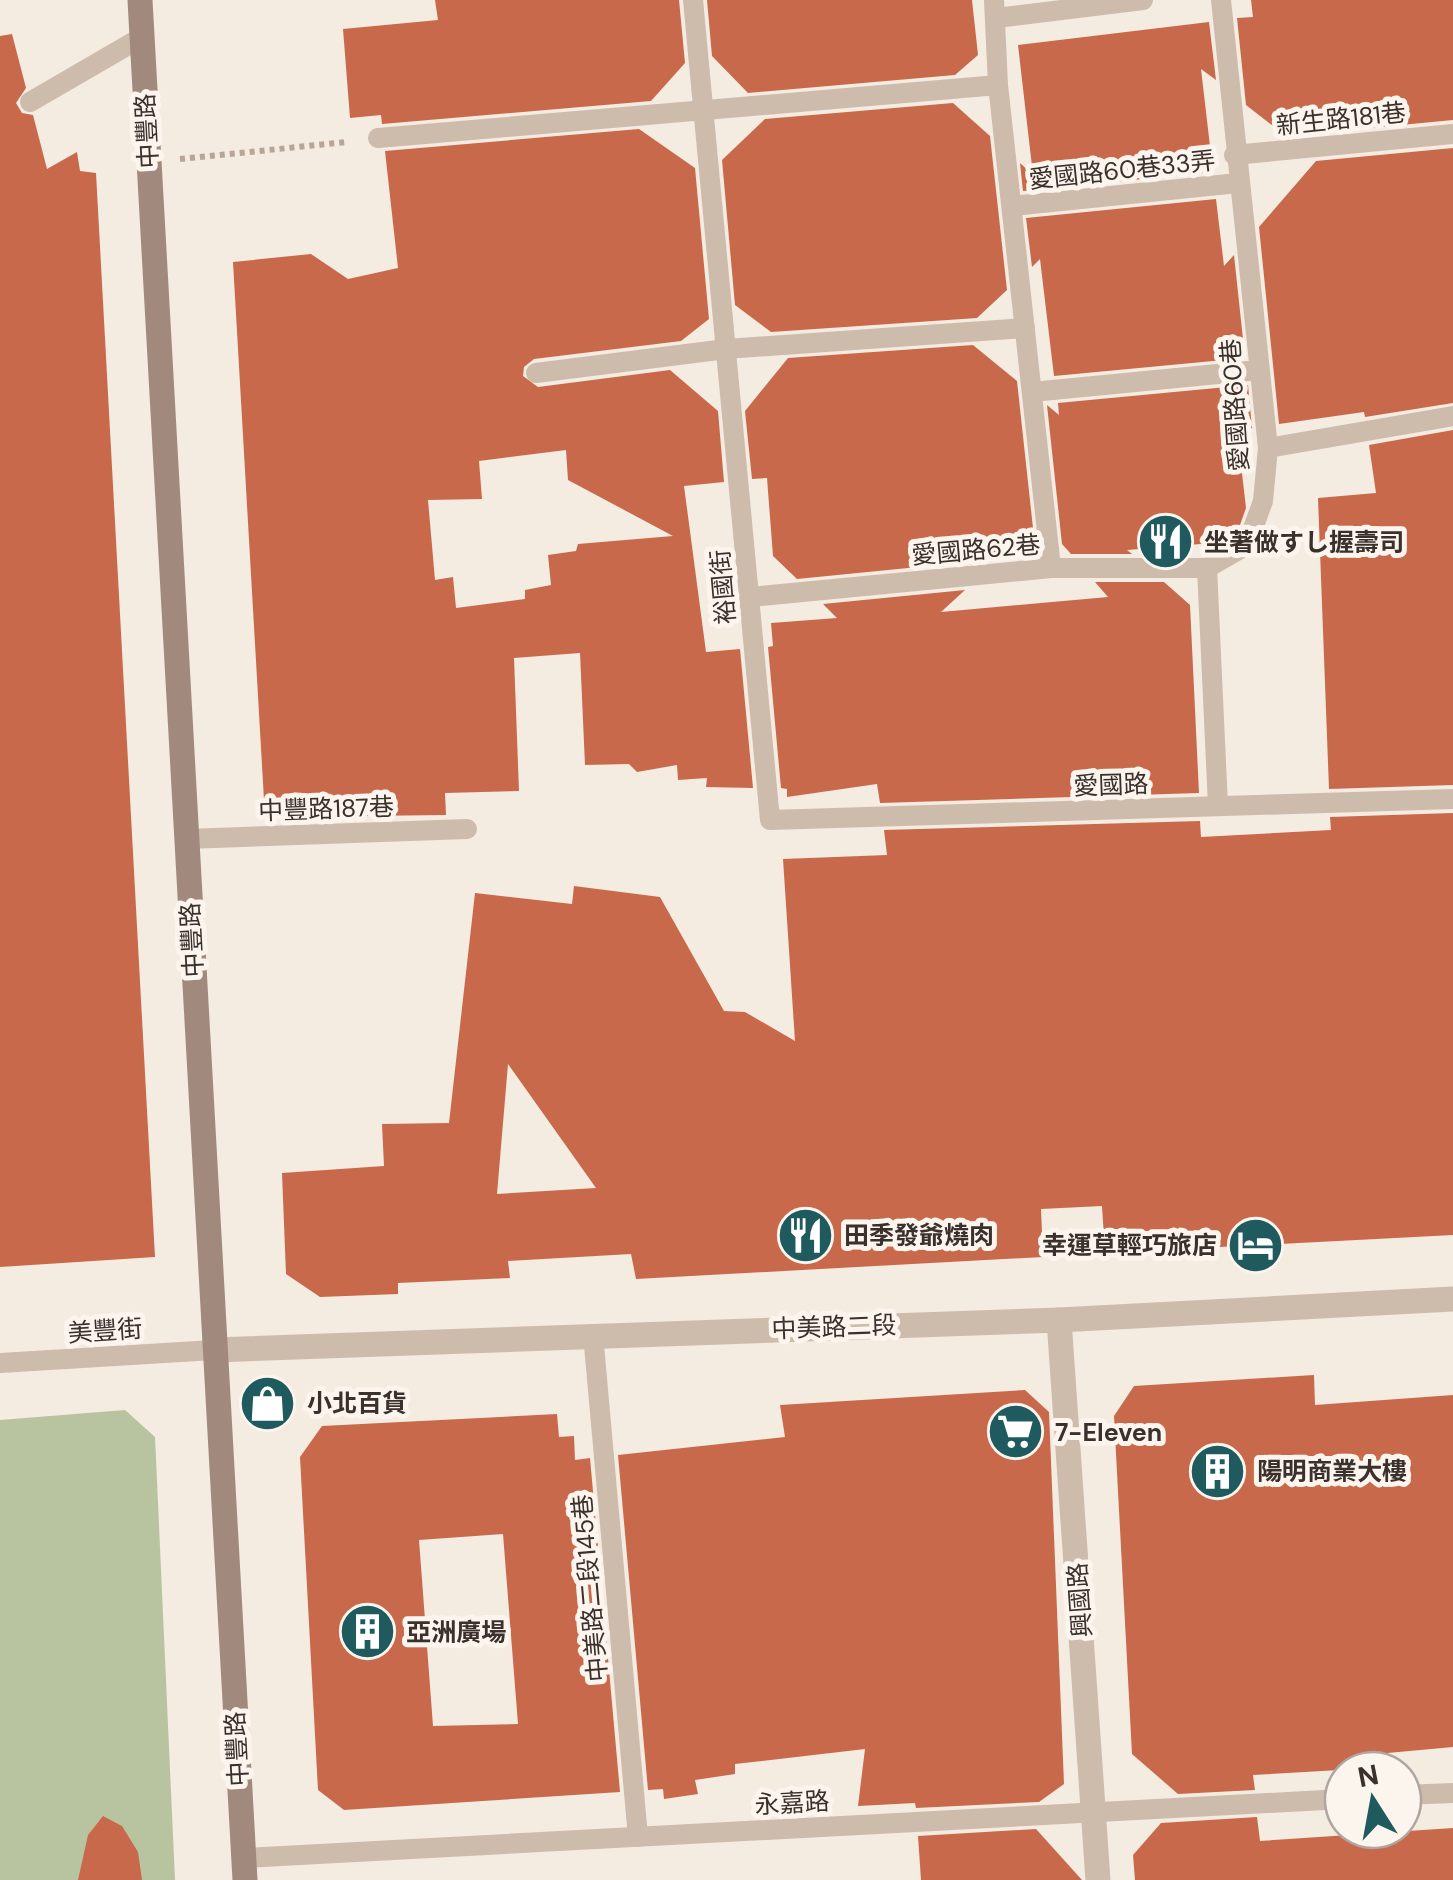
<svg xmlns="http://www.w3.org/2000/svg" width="1453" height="1880" font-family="'DM Sans','Noto Sans TC','Noto Sans JP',sans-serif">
  <rect width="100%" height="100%" fill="#f4ebe1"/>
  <!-- green -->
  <path fill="#b8c4a0" d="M125 1410 155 1437 175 1880H0V1420Z"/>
  <!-- building -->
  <g fill="#c8694b" fill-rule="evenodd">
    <path d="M435 0H679L685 63 651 101 382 124 381 115 350 118 343 29 438 20Z"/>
    <path d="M707 0H972L978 55 955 75 748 93 712 56Z"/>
    <path d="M1251 0H1453V120L1286 136 1246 105 1237 18 1253 17Z"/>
    <path d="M1209 22 1216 80 1201 69 1213 172 1023 191 1020 163 1033 175 1018 45Z"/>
    <path d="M12 34 26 88 16 103 22 113 33 115 47 169 77 152 80 171 96 173 155 1257 0 1267V36Z"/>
    <path d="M953 103 990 136 1007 290 977 318 771 332 735 305 722 160 765 119Z"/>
    <path d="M639 129 695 168 709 319 681 341 534 359 524 367 523 376 538 387 670 370 718 411 724 482 684 486 706 652 740 649 753 788 706 787 707 778 678 780 677 765 637 772 629 764 585 765 580 653 514 658 519 791 445 793 446 815 280 817 264 800 233 262 311 254 348 279 398 268 385 151ZM566 450 568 480 673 536 578 544 576 551 548 555 551 585 525 590V599L456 608 453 577 435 580 428 500 482 499 479 461Z"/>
    <path d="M1453 148V403L1365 417 1364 412 1279 424 1259 227 1316 161Z"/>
    <path d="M1216 199 1224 266 1234 255 1245 358 1054 376 1040 259 1032 267 1026 218Z"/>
    <path d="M973 345 1017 381 1033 528 999 559 797 579 773 556 767 478 752 479 745 411 788 358Z"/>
    <path d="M1248 385 1252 428 1237 430 1246 508 1236 536 1225 542 1127 550 1132 554H1071L1062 544 1047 405 1059 415 1058 403Z"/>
    <path d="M1453 430V785L1329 789 1318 498 1376 493 1369 445Z"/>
    <path d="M1095 582H1164L1190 605 1199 793 880 803 877 784 787 797V789L781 788 768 647 773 646 771 623 837 618 823 604 965 590 941 612 1108 597Z"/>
    <path d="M1453 813V1235L1105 1253 1102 1206 1041 1209 1043 1257 636 1279 631 1254 508 1261 510 1278 398 1283V1294L320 1297 286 1274 282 1173 384 1166 382 1124 449 1123 475 893 572 904 574 886 660 897 724 1011 745 1012 795 1041 783 859 887 855 884 830 1200 821 1201 837 1331 830 1330 817ZM508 1064 596 1188 497 1194Z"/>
    <path d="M1314 1375 1315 1405 1453 1395V1747L1355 1756 1357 1769 1253 1775 1255 1790 1178 1794 1132 1754 1114 1416 1134 1386Z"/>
    <path d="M1025 1390 1049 1412 1064 1784 1039 1802 916 1808 915 1803 858 1806 865 1749 735 1764V1774L695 1780 698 1794 664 1799 663 1789 648 1790 618 1455 785 1437 780 1405Z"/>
    <path d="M557 1414 559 1437 574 1436 575 1460 590 1458 620 1792 344 1810 318 1790 300 1457 322 1426ZM503 1534 518 1724 433 1726 419 1540Z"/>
    <path d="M103 1816 122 1826 138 1852 142 1880H78L88 1835Z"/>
    <path d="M1257 1817 1260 1841 1453 1828V1880H1135L1133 1855 1161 1823Z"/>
    <path d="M1036 1829 1082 1880H921L918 1836Z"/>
  </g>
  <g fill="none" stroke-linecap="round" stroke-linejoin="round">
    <!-- path -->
    <path stroke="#b9a596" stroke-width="6" stroke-dasharray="5 5" stroke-linecap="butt" d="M180 159 347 142"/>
    <!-- service -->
    <g stroke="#cdbbac" stroke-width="20">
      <path d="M693 0 770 820 1453 799"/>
      <path d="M994 0 998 85 1051 568"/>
      <path d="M996 18 1143 0"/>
      <path d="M30 102 142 37"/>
      <path d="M378 138 998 85"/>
      <path d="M1234 155 1453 134"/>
      <path d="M1012 206 1238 183"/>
      <path d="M536 373 726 349 1025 328"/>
      <path d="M1032 392 1259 370"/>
      <path d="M1268 448 1453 416"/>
      <path d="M750 597 1051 568H1207"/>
      <path d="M1218 806 1207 568 1247 545 1263 501 1268 448 1221 0"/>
      <path d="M186 839 467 829"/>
      <path d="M593 1334 638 1837"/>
      <path d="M0 1363 214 1350"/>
      <path d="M1403 1795 1453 1793"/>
      <path d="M243 1858 1343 1799"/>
    </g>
    <!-- minor -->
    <g stroke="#cdbbac" stroke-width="25">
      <path d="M1059 1320 1098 1880"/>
      <path d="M214 1350 1059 1320 1453 1299"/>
    </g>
    <!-- secondary -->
    <path stroke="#a18a7d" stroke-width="25" d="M140 0 245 1880"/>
  </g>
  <!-- icons -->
  <defs>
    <symbol id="restaurant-disc" viewBox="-11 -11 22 22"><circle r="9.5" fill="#1f5a5e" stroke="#fbf5ee"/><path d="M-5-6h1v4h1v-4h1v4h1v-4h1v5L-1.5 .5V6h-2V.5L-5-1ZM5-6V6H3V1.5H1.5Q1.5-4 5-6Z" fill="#fff"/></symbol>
    <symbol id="hotel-disc" viewBox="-11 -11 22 22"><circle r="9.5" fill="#1f5a5e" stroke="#fbf5ee"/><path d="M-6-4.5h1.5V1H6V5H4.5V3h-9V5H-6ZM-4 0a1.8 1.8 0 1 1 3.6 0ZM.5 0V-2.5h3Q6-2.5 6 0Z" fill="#fff"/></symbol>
    <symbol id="shop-disc" viewBox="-11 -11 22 22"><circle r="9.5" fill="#1f5a5e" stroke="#fbf5ee"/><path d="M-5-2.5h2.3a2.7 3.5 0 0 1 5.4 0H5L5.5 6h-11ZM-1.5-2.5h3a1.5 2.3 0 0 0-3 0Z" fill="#fff"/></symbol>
    <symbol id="supermarket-disc" viewBox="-11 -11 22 22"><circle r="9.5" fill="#1f5a5e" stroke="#fbf5ee"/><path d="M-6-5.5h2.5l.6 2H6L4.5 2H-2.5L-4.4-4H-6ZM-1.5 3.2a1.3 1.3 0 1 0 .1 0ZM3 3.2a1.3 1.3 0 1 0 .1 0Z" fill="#fff"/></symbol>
    <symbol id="building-disc" viewBox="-11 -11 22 22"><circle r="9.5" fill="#1f5a5e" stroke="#fbf5ee"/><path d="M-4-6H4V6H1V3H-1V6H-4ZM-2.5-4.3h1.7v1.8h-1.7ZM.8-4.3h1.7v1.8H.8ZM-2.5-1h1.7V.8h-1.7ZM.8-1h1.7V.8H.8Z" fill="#fff"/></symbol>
  </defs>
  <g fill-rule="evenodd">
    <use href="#restaurant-disc" x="1134" y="510" width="63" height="63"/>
    <use href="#restaurant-disc" x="774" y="1204" width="63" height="63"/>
    <use href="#hotel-disc" x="1224" y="1214" width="63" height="63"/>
    <use href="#shop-disc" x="236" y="1372" width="63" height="63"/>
    <use href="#supermarket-disc" x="984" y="1400" width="63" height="63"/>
    <use href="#building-disc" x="1186" y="1440" width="63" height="63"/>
    <use href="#building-disc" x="336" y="1600" width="63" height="63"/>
  </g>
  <g text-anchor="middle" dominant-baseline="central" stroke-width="10" stroke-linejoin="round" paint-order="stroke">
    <!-- street labels -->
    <g font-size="25" fill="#3b302b" stroke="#fbf5ee">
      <text transform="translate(1341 119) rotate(-6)">新生路181巷</text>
      <text transform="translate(147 131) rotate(-93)">中豐路</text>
      <text transform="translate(1122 170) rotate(-6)">愛國路60巷33弄</text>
      <text transform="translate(1235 405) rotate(-94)">愛國路60巷</text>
      <text transform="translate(976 550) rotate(-5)">愛國路62巷</text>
      <text transform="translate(723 587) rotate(-95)">裕國街</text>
      <text transform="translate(1111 785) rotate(-2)">愛國路</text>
      <text transform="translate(326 809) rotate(-2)">中豐路187巷</text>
      <text transform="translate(192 940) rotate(-93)">中豐路</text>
      <text transform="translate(834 1327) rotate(-2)">中美路二段</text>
      <text transform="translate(105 1331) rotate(-4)">美豐街</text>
      <text transform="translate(590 1588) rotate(-95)">中美路二段145巷</text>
      <text transform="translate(1080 1600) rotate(-94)">興國路</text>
      <text transform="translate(237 1749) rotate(-93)">中豐路</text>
      <text transform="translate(792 1803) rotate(-3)">永嘉路</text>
    </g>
    <!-- poi labels -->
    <g font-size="25" font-weight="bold" fill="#3b302b" stroke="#fbf5ee" text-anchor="start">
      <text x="1204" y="542">坐著做すし握壽司</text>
      <text x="844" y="1235">田季發爺燒肉</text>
      <text x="1217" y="1245" text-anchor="end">幸運草輕巧旅店</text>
      <text x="307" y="1403">小北百貨</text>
      <text x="1055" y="1432">7-Eleven</text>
      <text x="1257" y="1471">陽明商業大樓</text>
      <text x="406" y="1632">亞洲廣場</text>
    </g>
  </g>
  <!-- north arrow -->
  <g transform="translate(1373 1800) rotate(349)"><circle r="48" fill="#fbf5ee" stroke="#aea6a0" stroke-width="2.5"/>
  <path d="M0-8L18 38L0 25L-18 38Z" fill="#1f5a5e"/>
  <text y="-15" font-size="28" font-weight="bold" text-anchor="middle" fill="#3b302b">N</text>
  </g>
</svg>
